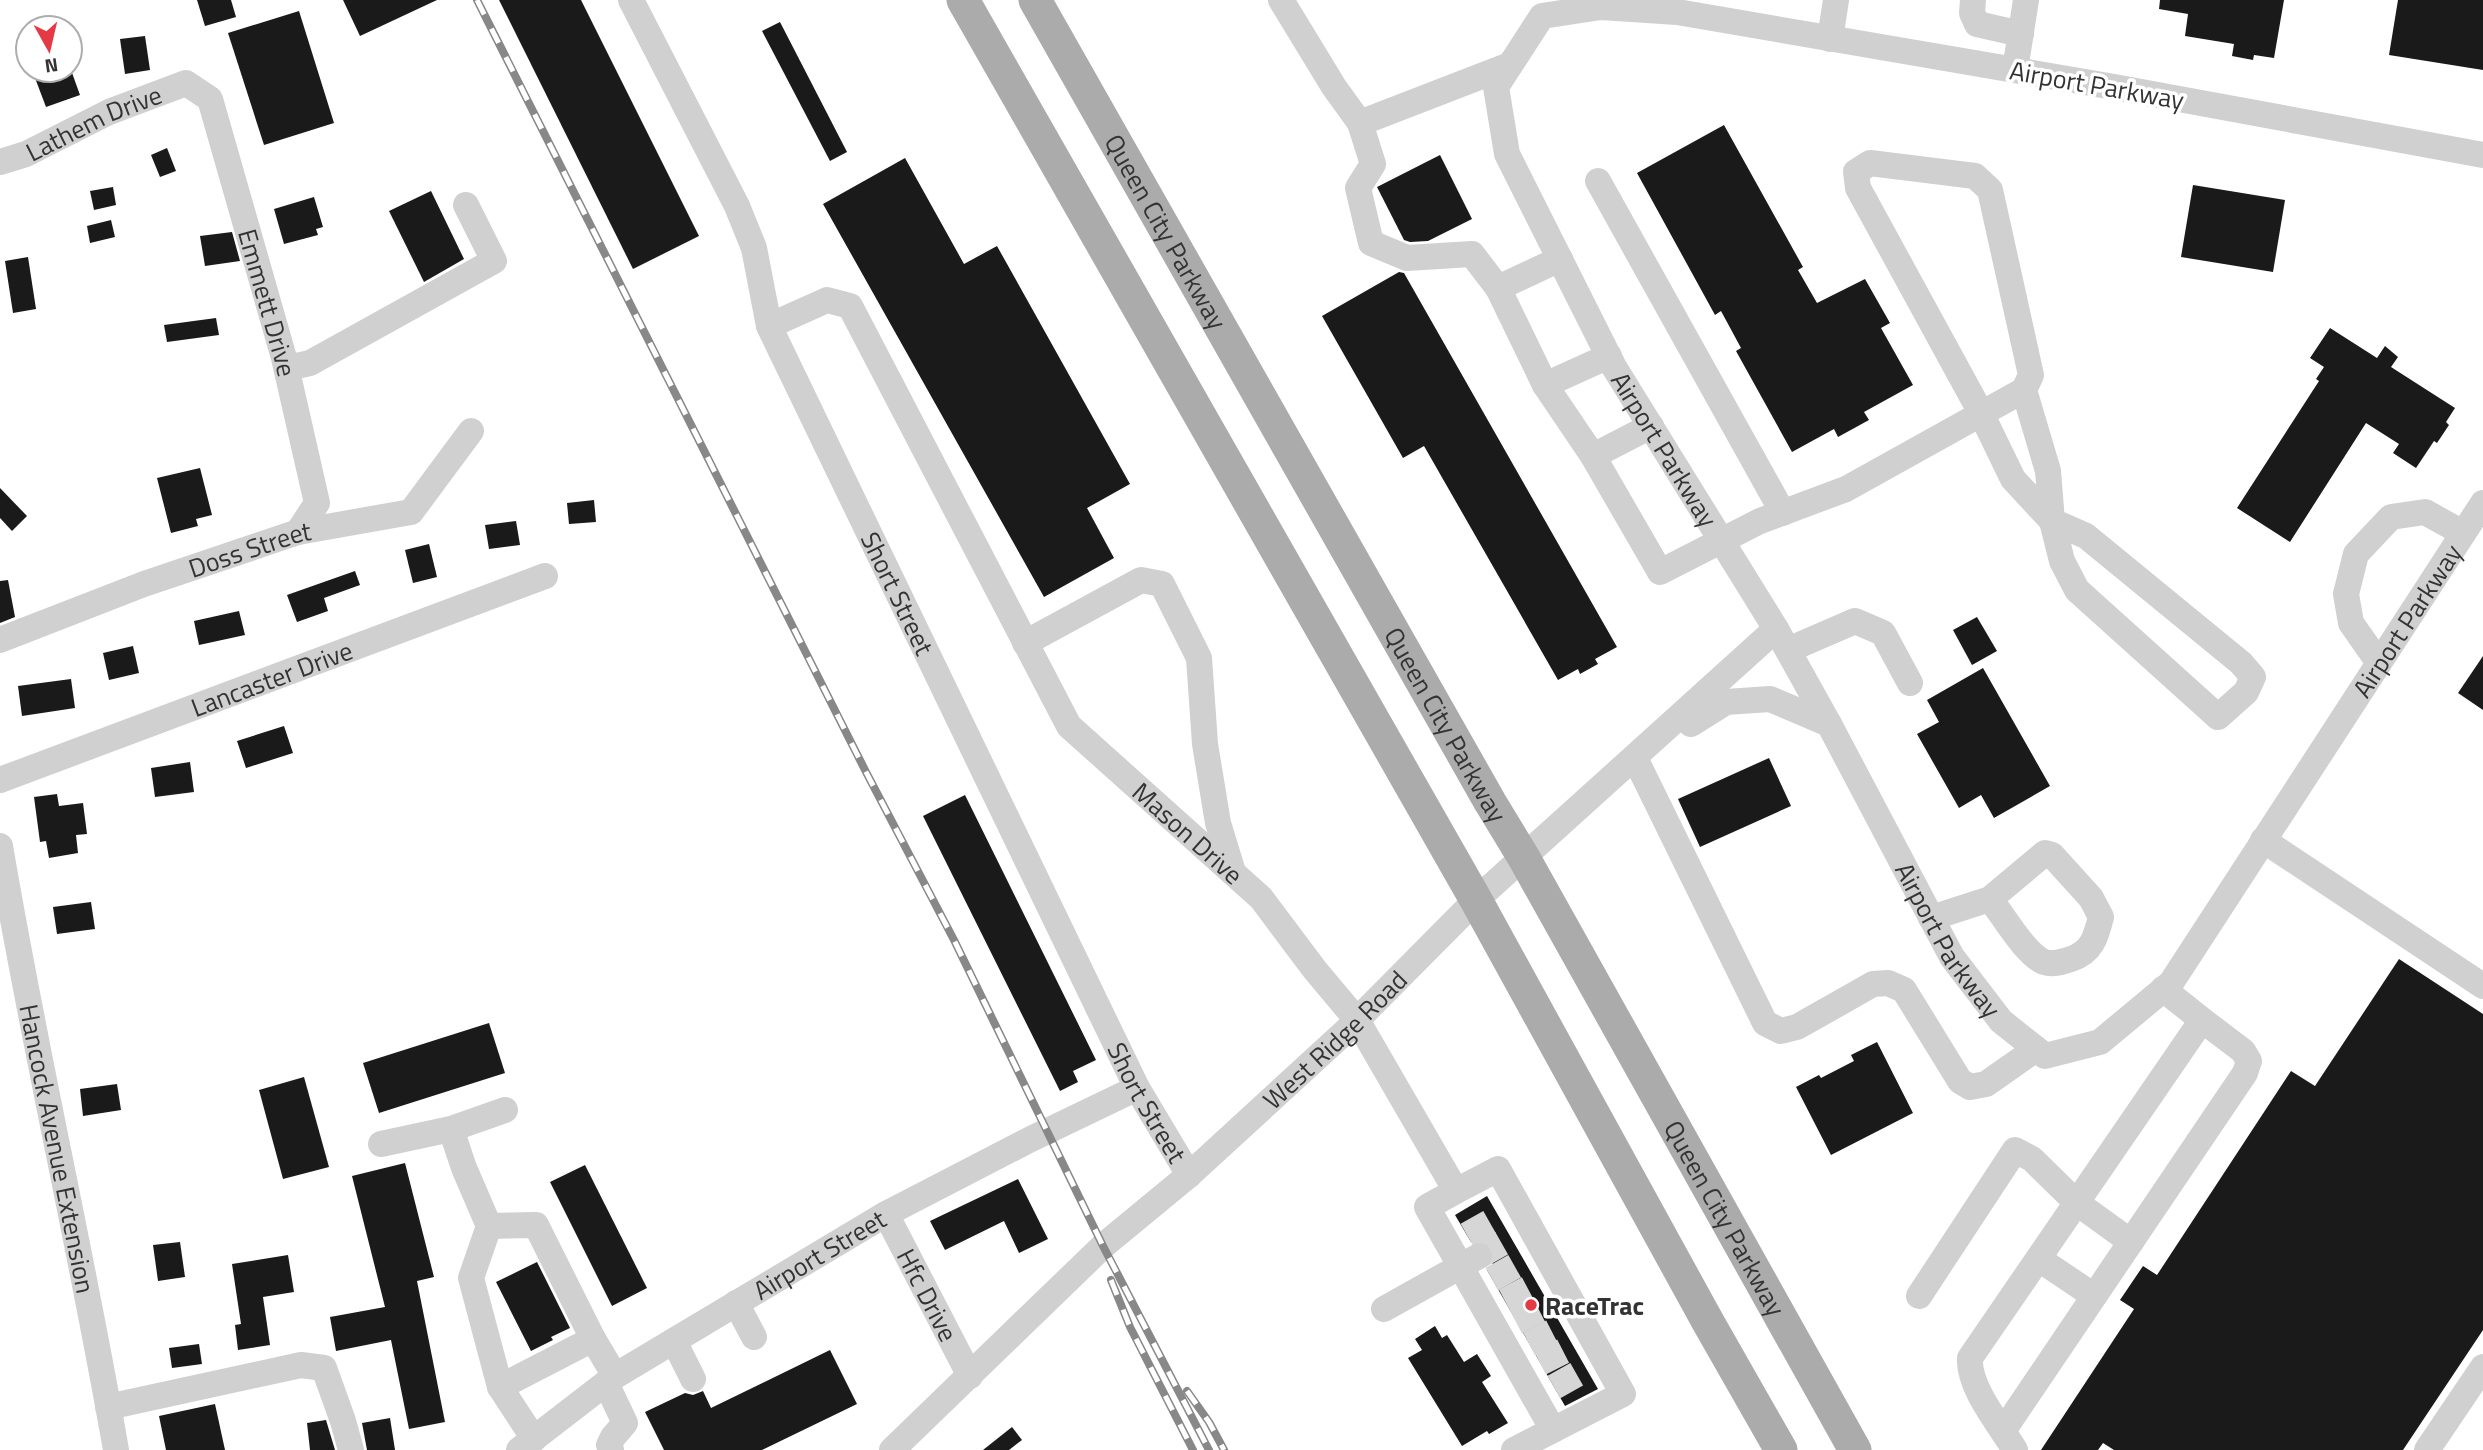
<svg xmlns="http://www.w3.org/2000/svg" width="2483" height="1450" font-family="'Titillium Web',sans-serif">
  <rect width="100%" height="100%" fill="#fff"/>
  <!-- building -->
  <g fill="#1a1a1a">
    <path d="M197 0H231L236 17 205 26Z"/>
    <path d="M343 0H437L360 36Z"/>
    <path d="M499 0H581L699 236 633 269Z"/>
    <path d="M2160 0H2284L2274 58 2254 55 2253 60 2232 56 2234 44 2185 36 2188 14 2159 9Z"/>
    <path d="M2398 0H2483V70L2389 55Z"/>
    <path d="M299 11 334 123 264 145 228 33Z"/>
    <path d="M780 22 847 152 830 161 762 31Z"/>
    <path d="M145 36 150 70 125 74 120 39Z"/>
    <path d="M32 70H71L80 95 46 107Z"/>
    <path d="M1724 125 1803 267 1798 270 1817 303 1865 279 1890 323 1881 328 1913 385 1864 412 1869 420 1838 437 1834 429 1792 452 1736 351 1741 348 1721 311 1715 315 1637 173Z"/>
    <path d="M167 148 176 171 160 177 151 155Z"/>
    <path d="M1440 155 1472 219 1428 241 1410 242 1404 240 1377 187Z"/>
    <path d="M905 158 964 264 997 246 1130 484 1087 508 1114 558 1044 597 823 204Z"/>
    <path d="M2193 185 2285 200 2273 272 2181 257Z"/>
    <path d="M113 187 116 205 94 210 90 191Z"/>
    <path d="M431 191 464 259 424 282 389 211Z"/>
    <path d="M314 197 323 227 316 229 318 235 284 244 274 209Z"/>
    <path d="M111 220 115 237 90 243 87 226Z"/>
    <path d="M232 232 240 261 205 266 200 236Z"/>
    <path d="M28 257 36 309 13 313 5 261Z"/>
    <path d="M1399 272 1404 273 1617 647 1595 659 1598 664 1580 674 1578 669 1558 680 1424 446 1403 458 1322 316Z"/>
    <path d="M216 318 219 335 167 342 164 325Z"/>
    <path d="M2330 328 2377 358 2385 346 2398 357 2391 367 2455 408 2446 422 2449 425 2437 443 2434 441 2416 468 2393 453 2399 444 2366 423 2290 542 2237 508 2319 381 2316 379 2324 367 2310 358Z"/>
    <path d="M200 468 212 515 196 519 198 526 171 533 157 478Z"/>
    <path d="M0 488 27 516 12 531 0 518Z"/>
    <path d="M594 500 596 522 569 524 567 503Z"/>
    <path d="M516 521 520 545 489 549 485 525Z"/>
    <path d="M429 544 437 577 413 583 405 550Z"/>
    <path d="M355 571 360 585 324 598 328 611 297 622 287 595Z"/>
    <path d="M8 580 15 617 0 623V581Z"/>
    <path d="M239 611 245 635 199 645 194 621Z"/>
    <path d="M1977 617 1997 651 1972 665 1953 630Z"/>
    <path d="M133 646 139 673 109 680 103 653Z"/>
    <path d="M2483 656V710L2458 693Z"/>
    <path d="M1983 668 2050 786 1994 818 1981 795 1959 808 1917 734 1939 722 1927 700Z"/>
    <path d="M71 679 75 708 22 716 18 686Z"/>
    <path d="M284 726 293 753 246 768 237 741Z"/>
    <path d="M1769 758 1791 806 1700 847 1678 799Z"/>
    <path d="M190 762 194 792 155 797 151 768Z"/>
    <path d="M57 794 59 806 83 803 87 834 76 835 78 853 49 858 46 841 40 842 34 797Z"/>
    <path d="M965 795 1096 1060 1073 1071 1078 1082 1060 1091 923 816Z"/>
    <path d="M91 902 95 929 57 934 53 907Z"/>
    <path d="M2399 959 2483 1014V1330L2403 1450H2114L2103 1443 2098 1450H2041L2134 1309 2120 1300 2143 1266 2157 1275 2291 1071 2315 1086Z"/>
    <path d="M489 1023 505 1073 379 1113 363 1063Z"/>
    <path d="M1877 1042 1913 1113 1831 1155 1796 1087 1819 1075 1821 1078 1854 1061 1851 1055Z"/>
    <path d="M304 1077 329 1167 283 1179 259 1090Z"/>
    <path d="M117 1084 121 1110 83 1116 80 1089Z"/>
    <path d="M405 1163 434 1277 417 1281 445 1422 409 1429 391 1340 336 1351 330 1317 385 1307 352 1176Z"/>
    <path d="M585 1165 647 1288 612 1306 550 1182Z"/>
    <path d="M1018 1179 1048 1239 1019 1253 1004 1221 945 1250 930 1221Z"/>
    <path d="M1487 1196 1598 1389 1565 1406 1487 1270 1492 1265 1495 1257 1492 1248 1486 1242 1480 1240 1471 1242 1455 1215Z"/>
    <path d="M180 1242 185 1277 158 1281 153 1245Z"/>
    <path d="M288 1255 294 1292 263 1297 270 1345 238 1350 235 1325 241 1324 232 1264Z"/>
    <path d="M537 1262 570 1328 551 1337 553 1340 531 1351 496 1282Z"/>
    <path d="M1435 1326 1442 1338 1447 1335 1464 1362 1477 1354 1491 1376 1482 1382 1508 1423 1489 1434 1487 1431 1462 1446 1408 1358 1422 1350 1415 1339Z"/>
    <path d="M199 1344 202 1364 172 1368 169 1348Z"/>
    <path d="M830 1350 857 1404 762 1450H664L645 1412 685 1393 693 1395 703 1391 711 1408Z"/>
    <path d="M215 1404 225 1450H166L159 1416Z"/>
    <path d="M390 1418 395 1450H367L362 1423Z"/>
    <path d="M326 1420 335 1450H310L307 1423Z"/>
    <path d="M1012 1427 1022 1440 1009 1450H983Z"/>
  </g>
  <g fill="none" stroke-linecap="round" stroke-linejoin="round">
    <!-- minor-tunnel -->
    <g stroke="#d6d6d6" stroke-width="26" stroke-dasharray="26 13" stroke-linecap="butt">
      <path d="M1467 1235 1499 1217"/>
      <path d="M1479 1256 1511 1238"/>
      <path d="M1492 1279 1524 1261"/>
      <path d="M1505 1301 1537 1284"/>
      <path d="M1516 1322 1549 1305"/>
      <path d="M1529 1344 1562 1327"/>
      <path d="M1540 1363 1573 1346"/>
      <path d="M1554 1387 1586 1369"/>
    </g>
    <!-- minor -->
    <g stroke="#d0d0d0" stroke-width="26">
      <path id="s1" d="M631 0 737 206 754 248 769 326 1137 1088 1189 1175"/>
      <path d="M1281 0 1334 87 1360 123 1510 65"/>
      <path d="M1973 0 1972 13 1977 24 2021 34"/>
      <path d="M1830 39 1836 0"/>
      <path d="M2015 70 2026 0"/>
      <path d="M1360 123 1373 164 1358 188 1371 243 1407 258 1472 254 1498 288 1560 259"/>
      <path id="s2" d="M2483 155 2114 87 1677 12 1601 7 1542 16 1496 87 1507 154 1614 367 1776 629 1829 724 1952 957 2001 1021 2045 1056 2100 1042 2171 983 2483 503"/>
      <path id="s3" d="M0 162 26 154 109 112 186 83 210 99 284 358 317 503 298 532"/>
      <path d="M1598 181 1783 513"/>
      <path d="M1498 288 1545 385 1609 356"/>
      <path id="s4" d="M769 326 827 300 850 306 1069 726 1261 898 1315 970 1357 1020 1456 1191 1498 1169 1623 1394 1553 1430 1427 1207 1456 1191"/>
      <path d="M287 368 310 363 494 261 466 205"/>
      <path d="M1545 385 1593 456 1651 426"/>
      <path d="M1593 456 1660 572 1760 521 1846 489 2024 390 2031 375 1990 190 1975 176 1870 163 1856 172 1858 188 1981 413 2013 479 2052 521 2062 561 2077 590 2218 717 2246 692 2253 677 2241 663 2086 536 2052 521 2048 471 2024 390"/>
      <path id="s5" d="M0 640 144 584 298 532 411 512 471 431"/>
      <path d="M1025 643 1141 580 1162 584 1199 658 1205 744 1218 823 1233 872"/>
      <path d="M1788 650 1855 621 1883 633 1910 683"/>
      <path d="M2379 663 2351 623 2346 594 2356 554 2391 517 2425 512 2463 533"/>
      <path d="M1691 724 1726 702 1770 699 1829 724"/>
      <path d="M1635 758 1765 1023 1781 1031 1797 1027 1873 984 1888 983 1904 990 1960 1081 1970 1087 1986 1084 2036 1049"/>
      <path id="s6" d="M0 780 545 576"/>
      <path d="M2263 840 2483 986"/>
      <path id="s7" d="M0 846C34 1048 81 1248 116 1450"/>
      <path d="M1931 918 1990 899 2045 853 2052 855 2091 898 2101 917C2096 937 2092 952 2071 959 2062 962 2053 965 2044 962 2025 954 2003 915 1990 899"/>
      <path d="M451 1129 464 1168 489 1226 471 1278 500 1387 534 1439"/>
      <path d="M381 1144 451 1129 505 1110"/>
      <path id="s8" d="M886 1214 970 1376"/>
      <path d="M489 1226 536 1225 593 1339 615 1376"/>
      <path d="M2039 1259 2094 1296"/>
      <path d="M1919 1296 2015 1150 2032 1159 2077 1203 2131 1242"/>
      <path d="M736 1303 754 1337"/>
      <path d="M1384 1309 1479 1256"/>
      <path d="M674 1341 693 1379"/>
      <path d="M606 1383 625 1423 613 1437 609 1445 611 1450"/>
      <path d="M500 1387 593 1339"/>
      <path d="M108 1407 301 1365 324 1368 343 1421 351 1450"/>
      <path d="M2003 1431 2245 1073 2249 1061 2243 1051 2202 1020"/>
      <path id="s9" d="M519 1450 615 1376 886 1214 1031 1139 1137 1088"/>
      <path id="s10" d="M892 1450 1103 1246 1189 1175 1347 1030 1476 900 1776 629"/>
      <path d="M1514 1450 1553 1430"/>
      <path d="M2015 1450C1999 1424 1968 1387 1970 1358L2202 1020 2163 989"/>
      <path d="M2427 1450 2483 1367"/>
    </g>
    <!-- major -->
    <g stroke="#ababab" stroke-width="33">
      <path d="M963 0 1476 900 1708 1322 1781 1450"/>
      <path id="s11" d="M1035 0 1490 802 1524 858 1855 1450"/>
    </g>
    <defs>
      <g id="rail">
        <path d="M477 0 866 772 954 940 1103 1246 1209 1450"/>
        <path d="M1111 1280 1130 1327 1193 1450"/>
        <path d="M1187 1391 1209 1422 1224 1450"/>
      </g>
    </defs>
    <!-- rail casing -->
    <use href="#rail" stroke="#888" stroke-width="8"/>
    <!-- rail -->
    <use href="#rail" stroke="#fff" stroke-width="5" stroke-dasharray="16" stroke-linecap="butt"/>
  </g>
  <!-- markers -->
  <circle fill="#e63946" stroke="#fff" stroke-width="2.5" cx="1531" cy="1305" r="7"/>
  <g text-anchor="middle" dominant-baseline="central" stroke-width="7" stroke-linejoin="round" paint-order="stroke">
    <!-- street labels -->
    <g font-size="26" fill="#333" stroke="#fff">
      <text transform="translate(2097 85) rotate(10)">Airport Parkway</text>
      <text stroke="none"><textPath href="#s3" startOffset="102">Lathem Drive</textPath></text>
      <text stroke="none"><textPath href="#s11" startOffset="266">Queen City Parkway</textPath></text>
      <text stroke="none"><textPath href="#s3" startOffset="443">Emmett Drive</textPath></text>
      <text stroke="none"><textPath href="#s2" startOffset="1442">Airport Parkway</textPath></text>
      <text stroke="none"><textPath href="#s5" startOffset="266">Doss Street</textPath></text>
      <text stroke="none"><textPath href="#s1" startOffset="653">Short Street</textPath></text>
      <text stroke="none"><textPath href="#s2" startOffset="2744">Airport Parkway</textPath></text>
      <text stroke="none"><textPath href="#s6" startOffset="290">Lancaster Drive</textPath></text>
      <text stroke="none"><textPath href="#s11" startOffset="833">Queen City Parkway</textPath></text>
      <text stroke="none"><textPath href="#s4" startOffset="721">Mason Drive</textPath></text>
      <text stroke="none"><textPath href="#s2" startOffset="2009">Airport Parkway</textPath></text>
      <text stroke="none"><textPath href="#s10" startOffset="604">West Ridge Road</textPath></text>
      <text stroke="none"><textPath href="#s1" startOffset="1220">Short Street</textPath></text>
      <text stroke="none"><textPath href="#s7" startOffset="308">Hancock Avenue Extension</textPath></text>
      <text stroke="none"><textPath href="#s11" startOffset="1400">Queen City Parkway</textPath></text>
      <text stroke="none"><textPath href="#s9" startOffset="359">Airport Street</textPath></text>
      <text stroke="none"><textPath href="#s8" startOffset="91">Hfc Drive</textPath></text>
    </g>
    <!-- poi labels -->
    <g font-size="26" font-weight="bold" fill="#333" stroke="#fff" text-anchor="start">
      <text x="1545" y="1305">RaceTrac</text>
    </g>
  </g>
  <!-- north arrow -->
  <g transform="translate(49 49) rotate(172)"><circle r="33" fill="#ffffff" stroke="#adadad" stroke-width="2"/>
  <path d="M0-5L12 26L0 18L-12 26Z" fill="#e63946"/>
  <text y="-10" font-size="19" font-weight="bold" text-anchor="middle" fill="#333333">N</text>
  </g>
</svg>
